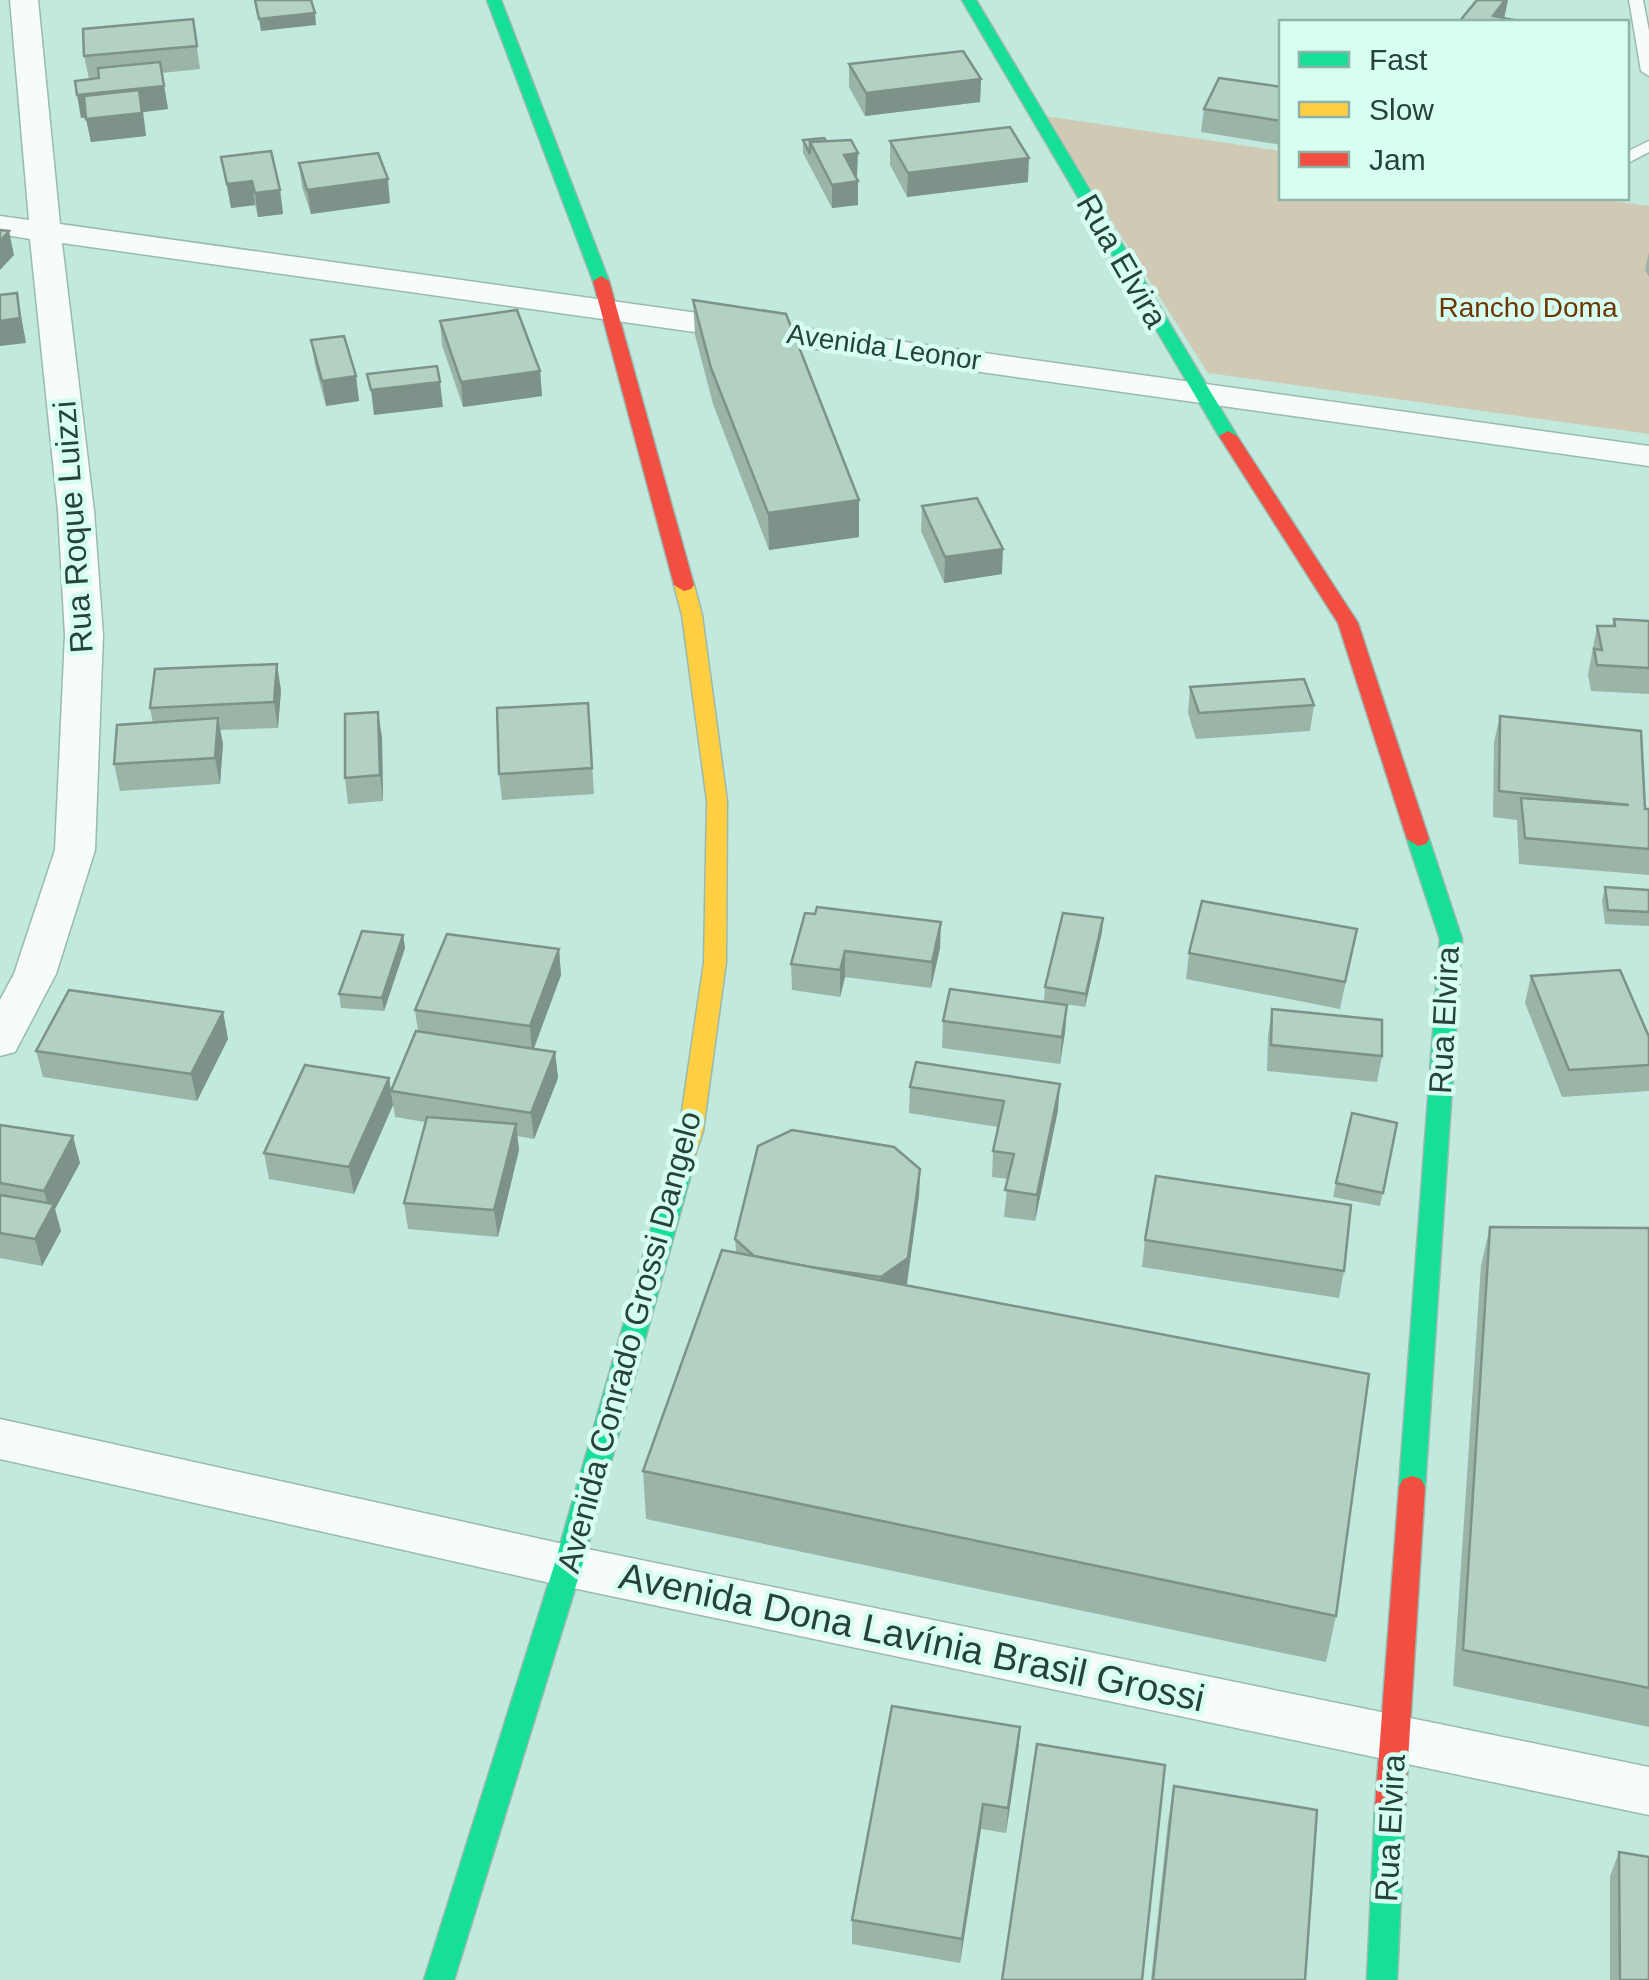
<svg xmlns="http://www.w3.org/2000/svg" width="1649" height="1980" font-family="Arial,sans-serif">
  <rect width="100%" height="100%" fill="#c2e9dd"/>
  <!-- green -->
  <path fill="#d0c9b4" d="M1045 116 1281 151 1282 198H1592L1649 206V434L1208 373Z"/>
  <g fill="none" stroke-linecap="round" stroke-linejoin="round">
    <defs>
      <g id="lane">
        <path d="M1629 0H1643L1649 31V76L1641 71Z"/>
        <path d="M1649 141V152L1626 164V152Z"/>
      </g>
      <g id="street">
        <path d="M10 0H38L60 224 1649 446V466L62 243 94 511 103 635 95 850 56 974 15 1052 0 1056V1000L14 974 55 850 65 635 58 511 30 239 0 234V216L29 220Z"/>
        <path d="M0 1419 568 1545 1649 1767V1815L568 1587 0 1459Z"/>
      </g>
      <g id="fast">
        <path d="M487 0H501L609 281 607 285 601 286 593 281Z"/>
        <path d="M962 0H976L1237 436 1234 440 1228 441 1219 436Z"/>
        <path d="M1418 832 1429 839 1462 939 1425 1487 1421 1495 1412 1498 1403 1495 1399 1487 1440 939 1407 839Z"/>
        <path d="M680 1161 688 1164 692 1170 582 1566 454 1980H424L554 1566 668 1170 672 1164Z"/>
        <path d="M1390 1795 1400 1799 1405 1808 1397 1980H1367L1375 1808 1380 1799Z"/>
      </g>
      <path id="slow" d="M684 579 694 585 702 615 727 801 726 962 703 1131 688 1176H672L668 1170 679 1131 704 962 707 801 682 615 674 585Z"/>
      <g id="jam">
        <path d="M601 276 609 281 694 585 691 589 684 591 674 585 593 281Z"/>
        <path d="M1228 431 1237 436 1358 623 1429 839 1426 844 1418 846 1407 839 1338 623 1219 436Z"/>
        <path d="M1412 1476 1421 1479 1425 1487 1405 1808 1400 1817 1390 1821 1380 1817 1375 1808 1399 1487 1403 1479Z"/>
      </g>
    </defs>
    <!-- lane casing -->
    <use href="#lane" stroke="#9ab9b0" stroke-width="3"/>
    <!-- street casing -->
    <use href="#street" stroke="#9ab9b0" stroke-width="3"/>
    <!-- fast casing -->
    <use href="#fast" stroke="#9ab9b0" stroke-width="3"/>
    <!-- slow casing -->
    <use href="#slow" stroke="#9ab9b0" stroke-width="3"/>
    <!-- jam casing -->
    <use href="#jam" stroke="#9ab9b0" stroke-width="3"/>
    <!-- lane -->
    <use href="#lane" fill="#f6fcfa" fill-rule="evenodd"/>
    <!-- street -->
    <use href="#street" fill="#f6fcfa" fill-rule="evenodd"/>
    <!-- fast -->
    <use href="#fast" fill="#16e098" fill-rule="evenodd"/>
    <!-- slow -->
    <use href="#slow" fill="#ffcf43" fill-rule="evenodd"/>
    <!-- jam -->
    <use href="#jam" fill="#f24e42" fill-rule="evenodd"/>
  </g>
  <!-- wall -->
  <g fill="#9ab4a8">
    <path d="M193 19 200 69 162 73 168 109 143 112 146 136 91 142 86 117 81 118 89 79 84 56Z"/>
    <path d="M849 64 981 79 980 102 865 116 849 87Z"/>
    <path d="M1282 87V145L1201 132 1204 109Z"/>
    <path d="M803 140 826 141 857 177H856L858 205 832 208 803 153Z"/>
    <path d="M890 141 1028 182 907 197 890 165Z"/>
    <path d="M221 157 280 190 283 214 258 217 255 205 231 208Z"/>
    <path d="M299 163 390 203 311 214 302 187Z"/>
    <path d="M1649 252V277L1645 270Z"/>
    <path d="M693 300 859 500V537L769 550 713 404 695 335Z"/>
    <path d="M440 321 540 371 542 396 463 407 442 345Z"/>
    <path d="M311 340 356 376 359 401 326 406 315 365Z"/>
    <path d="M922 506 1002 574 944 583 921 531Z"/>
    <path d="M1614 619 1649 621V694L1591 691 1588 675 1597 626H1612Z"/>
    <path d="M1190 687 1314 705 1310 731 1196 739 1188 713Z"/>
    <path d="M281 690 278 728 220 730 223 744 220 784 120 791 114 764 153 723 150 708Z"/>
    <path d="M588 703 594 794 502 800 499 774Z"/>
    <path d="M378 712 382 738 383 801 348 804 345 778Z"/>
    <path d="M1500 716 1645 809H1649V875L1519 864 1517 820 1493 817 1494 742Z"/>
    <path d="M1605 887 1649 890V926L1605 924 1602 901Z"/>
    <path d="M805 913 940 948 931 988 845 977 840 997 792 990 791 964Z"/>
    <path d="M1103 918 1102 932 1085 1007 1044 1001 1045 987Z"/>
    <path d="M1357 929 1340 1009 1186 979 1189 953Z"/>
    <path d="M403 935 405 948 384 1011 341 1008 339 994Z"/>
    <path d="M559 949 561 975 534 1049 555 1052 558 1078 534 1139 517 1136 519 1150 498 1237 408 1229 404 1203 425 1122 395 1117 391 1091 418 1031 415 1010Z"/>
    <path d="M1531 976 1649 1037V1091L1562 1097 1525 1003Z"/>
    <path d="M1067 1005 1065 1032 1060 1064 942 1048 943 1021Z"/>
    <path d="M1272 1009 1382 1056 1377 1082 1267 1071 1268 1036Z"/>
    <path d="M223 1012 228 1039 197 1101 43 1077 36 1051Z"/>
    <path d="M389 1078 393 1105 354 1194 269 1179 264 1153Z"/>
    <path d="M910 1087 1058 1110 1035 1221 1004 1217 1008 1179 992 1177 993 1151 998 1127 909 1113Z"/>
    <path d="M1397 1123 1380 1206 1333 1197 1336 1183Z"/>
    <path d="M0 1125 80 1163 55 1209 61 1231 42 1266 0 1258Z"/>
    <path d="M920 1169 919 1196 906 1285 1336 1616 1326 1662 646 1519 643 1471 736 1252 735 1239Z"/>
    <path d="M1490 1227 1649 1228V1727L1453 1686 1481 1265Z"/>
    <path d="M1145 1240 1344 1271 1339 1298 1142 1267Z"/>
    <path d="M1020 1727 1018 1752 1006 1833 981 1829 960 1963 852 1944V1920Z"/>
    <path d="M1174 1786 1305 1980H1151L1168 1822Z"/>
    <path d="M1619 1852 1649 1980H1610V1876Z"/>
  </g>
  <!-- shaded-wall -->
  <g fill="#7d9288">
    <path d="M1505 0H1508L1504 19 1493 16Z"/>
    <path d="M315 13 316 25 261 31 259 19Z"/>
    <path d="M160 62 168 109 143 112 146 136 91 142 86 119 142 112 81 118 77 95Z"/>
    <path d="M981 79 980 102 865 116 866 93Z"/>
    <path d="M858 153 857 177 844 179V155Z"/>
    <path d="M1029 158 1028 182 907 197 908 173Z"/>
    <path d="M388 179 390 203 311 214 307 190Z"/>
    <path d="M252 181 255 205 231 208 227 184Z"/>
    <path d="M858 181V205L832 208V185Z"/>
    <path d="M280 190 283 214 258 217 255 193Z"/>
    <path d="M9 231 14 255 0 270V241Z"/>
    <path d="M17 293 26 343 0 346V321Z"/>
    <path d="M540 371 542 396 463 407 461 382Z"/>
    <path d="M356 376 359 401 326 406 322 381Z"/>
    <path d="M440 382 443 407 374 415 371 390Z"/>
    <path d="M859 500V537L769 550 768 513Z"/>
    <path d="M1003 549 1002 574 944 583 945 557Z"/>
    <path d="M277 664 281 690 278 728 274 702Z"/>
    <path d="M378 712 382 738 383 801 380 775Z"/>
    <path d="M218 718 223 744 220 784 215 758Z"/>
    <path d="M1103 918 1102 932 1085 1007 1086 994Z"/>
    <path d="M941 922 940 948 931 988 932 962Z"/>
    <path d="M403 935 405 948 384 1011 382 998Z"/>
    <path d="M559 949 561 975 532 1053 530 1026Z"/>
    <path d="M845 951V977L840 997V970Z"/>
    <path d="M1067 1005 1065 1032 1060 1064 1062 1037Z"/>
    <path d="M223 1012 228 1039 197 1101 191 1074Z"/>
    <path d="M555 1052 558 1078 534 1139 531 1113Z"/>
    <path d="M389 1078 393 1105 354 1194 349 1167Z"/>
    <path d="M1060 1084 1058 1110 1035 1221 1037 1195Z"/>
    <path d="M516 1124 519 1150 498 1237 494 1210Z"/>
    <path d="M73 1136 80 1163 55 1209 61 1231 42 1266 35 1239 50 1212 44 1191Z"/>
    <path d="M920 1169 919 1196 907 1284 881 1303V1277Z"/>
    <path d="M1020 1727 1018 1752 1006 1833 1008 1808Z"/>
    <path d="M983 1804 981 1829 960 1963 962 1939Z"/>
  </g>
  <!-- building -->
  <g fill="#b3d1c3" stroke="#7d9288" stroke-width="2.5">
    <path d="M255 0H311L315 13 259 19Z"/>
    <path d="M1477 0H1505L1493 16 1524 22H1459Z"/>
    <path d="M193 19 197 46 84 56 83 29Z"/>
    <path d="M963 51 981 79 866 93 849 64Z"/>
    <path d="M160 62 164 86 77 95 75 81 99 78 98 68Z"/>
    <path d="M1219 78 1282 87V121L1204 109Z"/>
    <path d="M139 90 142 113 86 119 84 96Z"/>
    <path d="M1010 127 1029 158 908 173 890 141Z"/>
    <path d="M824 138 826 141 810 142V154L803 140Z"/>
    <path d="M851 140 858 153 844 155 858 181 832 185 810 142Z"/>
    <path d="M271 151 280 190 255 193 252 181 227 184 221 157Z"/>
    <path d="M378 153 388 179 307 190 299 163Z"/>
    <path d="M0 230 9 231 0 241Z"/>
    <path d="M17 293 20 318 0 321V295Z"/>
    <path d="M693 300 786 314 859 500 768 513 711 368Z"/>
    <path d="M517 310 540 371 461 382 440 321Z"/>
    <path d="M344 336 356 376 322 381 311 340Z"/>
    <path d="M437 366 440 382 371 390 367 374Z"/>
    <path d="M977 498 1003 549 945 557 922 506Z"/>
    <path d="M1614 619 1649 621V668L1597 665 1594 649 1602 650 1597 626H1615Z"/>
    <path d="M277 664 274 702 150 708 155 669Z"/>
    <path d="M1304 679 1314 705 1199 713 1190 687Z"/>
    <path d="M588 703 592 768 499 774 497 708Z"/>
    <path d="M378 712 380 775 345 778V714Z"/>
    <path d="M1500 716 1641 731 1645 809H1649V849L1525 838 1521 798 1629 805 1499 791Z"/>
    <path d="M218 718 215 758 114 764 117 725Z"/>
    <path d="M1605 887 1649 890V912L1608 910Z"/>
    <path d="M1202 901 1357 929 1345 982 1189 953Z"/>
    <path d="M817 907 941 922 932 962 845 951 840 970 791 964 805 913 815 914Z"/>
    <path d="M1063 913 1103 918 1086 994 1045 987Z"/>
    <path d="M362 931 403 935 382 998 339 994Z"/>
    <path d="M447 934 559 949 530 1026 415 1010Z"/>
    <path d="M1620 970 1649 1037V1065L1569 1070 1531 976Z"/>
    <path d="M950 989 1067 1005 1062 1037 943 1021Z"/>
    <path d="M69 990 223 1012 191 1074 36 1051Z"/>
    <path d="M1272 1009 1382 1020V1056L1271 1045Z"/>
    <path d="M416 1031 555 1052 531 1113 391 1091Z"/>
    <path d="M916 1062 1060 1084 1037 1195 1005 1190 1014 1154 993 1151 1004 1101 910 1087Z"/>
    <path d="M305 1065 389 1078 349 1167 264 1153Z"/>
    <path d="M1352 1113 1397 1123 1383 1193 1336 1183Z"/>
    <path d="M427 1117 516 1124 494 1210 404 1203Z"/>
    <path d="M0 1125 73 1136 44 1191 0 1183Z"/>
    <path d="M792 1130 894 1147 920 1169 908 1258 881 1277 810 1267 754 1256 735 1239 758 1146Z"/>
    <path d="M1156 1176 1351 1205 1344 1271 1145 1240Z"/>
    <path d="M0 1195 54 1204 35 1239 0 1233Z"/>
    <path d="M1490 1227 1649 1228V1688L1463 1650Z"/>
    <path d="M722 1250 1369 1374 1336 1616 643 1471Z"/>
    <path d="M892 1706 1020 1727 1008 1808 983 1804 962 1939 852 1920Z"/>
    <path d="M1037 1744 1165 1765 1142 1980H1002Z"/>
    <path d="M1174 1786 1317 1810 1305 1980H1153Z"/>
    <path d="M1619 1852 1649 1857V1980H1620Z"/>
  </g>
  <g text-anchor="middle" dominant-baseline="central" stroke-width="9" stroke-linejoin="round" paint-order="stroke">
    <!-- far-park labels -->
    <g font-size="28" fill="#6d3603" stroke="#d6fef2">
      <text x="1528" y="307">Rancho Doma</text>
    </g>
    <!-- far-street labels -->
    <g font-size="28" fill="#26423a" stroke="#d6fef2">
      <text transform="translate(884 347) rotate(8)">Avenida Leonor</text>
    </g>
    <!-- street labels -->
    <g font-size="32" fill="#26423a" stroke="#d6fef2">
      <text transform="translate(1122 261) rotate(60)">Rua Elvira</text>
      <text transform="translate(73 527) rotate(-94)">Rua Roque Luizzi</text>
      <text transform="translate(1444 1020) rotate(-87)">Rua Elvira</text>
      <text transform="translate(629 1342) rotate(-75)">Avenida Conrado Grossi Dangelo</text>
      <text transform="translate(1390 1828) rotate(-87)">Rua Elvira</text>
    </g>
    <!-- near-street labels -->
    <g font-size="38" fill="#26423a" stroke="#d6fef2">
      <text transform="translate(912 1637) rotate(12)">Avenida Dona Lavínia Brasil Grossi</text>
    </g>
  </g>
  <!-- legend -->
  <rect x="1279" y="20" width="350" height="180" fill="#d6fef2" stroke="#90b3a8" stroke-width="2.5"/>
  <rect x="1299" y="52" width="50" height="15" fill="#16e098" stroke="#90b3a8" stroke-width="2.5"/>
  <text x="1369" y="70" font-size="30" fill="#26423a">Fast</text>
  <rect x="1299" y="102" width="50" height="15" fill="#ffcf43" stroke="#90b3a8" stroke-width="2.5"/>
  <text x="1369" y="120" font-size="30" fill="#26423a">Slow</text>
  <rect x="1299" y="152" width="50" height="15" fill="#f24e42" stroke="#90b3a8" stroke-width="2.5"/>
  <text x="1369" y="170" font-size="30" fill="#26423a">Jam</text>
</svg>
